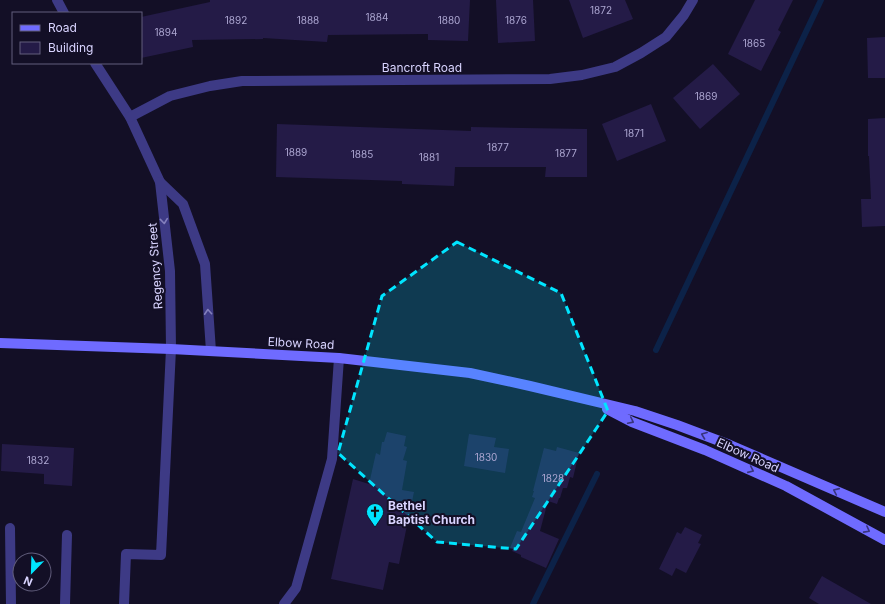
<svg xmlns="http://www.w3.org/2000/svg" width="885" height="604" font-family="Inter,sans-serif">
  <rect width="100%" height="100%" fill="#130f26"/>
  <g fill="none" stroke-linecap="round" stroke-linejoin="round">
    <!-- stream -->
    <g stroke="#0c2248" stroke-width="6">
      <path d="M656 350 821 0"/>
      <path d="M533 604 597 474"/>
    </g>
  </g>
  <!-- building -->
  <g fill="#241b47">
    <path d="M210 0H470L468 41 428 40V34L328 35 327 42 263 38V39L192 40 193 47 141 58V17L210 2Z"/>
    <path d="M496 0H533L535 41 498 43Z"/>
    <path d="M569 0H625L633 19 583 38Z"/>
    <path d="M755 0H793L778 30 781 32 761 71 728 54Z"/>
    <path d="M885 37V78H868L867 38Z"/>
    <path d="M713 64 740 94 700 129 673 98Z"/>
    <path d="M651 104 666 141 617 161 602 124Z"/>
    <path d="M885 118V226L862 227 861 199H871L869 156H868V119Z"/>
    <path d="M277 124 471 131V127L587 129V177H545L546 167H455L454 186 402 184V181L276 177Z"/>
    <path d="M387 432 406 436 404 446 407 447 403 460 407 461 402 490 414 492 399 564 389 562 383 590 331 579 353 479 369 484 376 453 380 455 382 442H384Z"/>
    <path d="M469 434 496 438 494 447 509 449 505 473 464 466Z"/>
    <path d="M2 444 74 448 72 486 44 484V474L1 471Z"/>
    <path d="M557 447 579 453 573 478 570 477 567 488H563L560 498H559L557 504 548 501 540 531 559 539 546 568 521 557V555L512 551 513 549 510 548 517 531 521 532 535 498 532 497 534 491H533L544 448 556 451Z"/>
    <path d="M685 527 702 535 698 543 701 544 686 573 676 568 672 576 659 569 677 532 681 534Z"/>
    <path d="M822 576 871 604H819L809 598Z"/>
  </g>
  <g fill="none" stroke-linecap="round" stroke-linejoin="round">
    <!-- lane -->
    <g stroke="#3d3a85" stroke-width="10">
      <path d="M10 528 11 604"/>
      <path d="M65 604 67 535"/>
      <path d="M124 604 126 554 161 555 171 349"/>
      <path d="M284 604 296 588 332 459 339 358"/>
    </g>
    <!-- street -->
    <g stroke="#3d3a85" stroke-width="10">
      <path d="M57 0 64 13"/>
      <path d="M95 63 130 117 160 182 170 271 171 349"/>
      <path d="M130 117 170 96 210 86 242 81 550 79 582 75 615 67 641 53 666 37 684 15 693 0"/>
      <path d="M160 182 183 204 205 264 211 351"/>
    </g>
    <!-- secondary -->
    <g stroke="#6f6bff" stroke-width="10">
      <path d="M0 343 171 349 339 358 470 373 530 386 635 411 677 425 730 445 885 512"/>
      <path d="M607 409 632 422 705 450 786 486 885 540"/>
    </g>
  </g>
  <!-- one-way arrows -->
  <defs><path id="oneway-chevron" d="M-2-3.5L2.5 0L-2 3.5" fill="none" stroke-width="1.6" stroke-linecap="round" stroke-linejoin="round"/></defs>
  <g stroke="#837fbc">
    <use href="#oneway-chevron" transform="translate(164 221) rotate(84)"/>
    <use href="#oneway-chevron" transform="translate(208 312) rotate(-94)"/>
  </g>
  <g stroke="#38347d">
    <use href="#oneway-chevron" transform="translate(631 421) rotate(26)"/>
    <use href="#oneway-chevron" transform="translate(704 435) rotate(-159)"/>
    <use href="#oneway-chevron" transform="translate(751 470) rotate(24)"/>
    <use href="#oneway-chevron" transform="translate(836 491) rotate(-156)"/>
    <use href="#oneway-chevron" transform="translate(867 530) rotate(28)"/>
  </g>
  <!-- marked area -->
  <path fill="#00e5ff" fill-opacity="0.2" stroke="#00e5ff" stroke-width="3" stroke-dasharray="8 5" stroke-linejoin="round" d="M457 242 561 293 608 411 516 549 437 542 338 453 382 296Z"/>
  <!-- icons -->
  <defs>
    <symbol id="church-pin" viewBox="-11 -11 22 30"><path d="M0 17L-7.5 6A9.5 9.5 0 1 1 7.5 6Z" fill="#00e5ff" stroke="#130f26"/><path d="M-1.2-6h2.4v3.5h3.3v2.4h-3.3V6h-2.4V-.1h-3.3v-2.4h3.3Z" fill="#111"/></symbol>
  </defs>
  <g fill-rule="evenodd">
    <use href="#church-pin" x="365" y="502" width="20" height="27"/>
  </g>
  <g text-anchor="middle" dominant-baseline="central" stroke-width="4" stroke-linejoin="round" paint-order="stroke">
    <!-- number labels -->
    <g font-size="10" fill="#aca6d1">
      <text x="601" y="10">1872</text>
      <text x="377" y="17">1884</text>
      <text x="236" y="20">1892</text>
      <text x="308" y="20">1888</text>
      <text x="449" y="20">1880</text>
      <text x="516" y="20">1876</text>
      <text x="166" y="32">1894</text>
      <text x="754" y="43">1865</text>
      <text x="706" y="96">1869</text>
      <text x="634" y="133">1871</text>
      <text x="498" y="147">1877</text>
      <text x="296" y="152">1889</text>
      <text x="566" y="153">1877</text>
      <text x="362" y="154">1885</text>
      <text x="429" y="157">1881</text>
      <text x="486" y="457">1830</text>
      <text x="38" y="460">1832</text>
      <text x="553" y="478">1828</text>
    </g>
    <!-- street labels -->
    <g font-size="12" fill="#d9d4ff" stroke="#130f26">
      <text x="422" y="67">Bancroft Road</text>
      <text transform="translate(155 266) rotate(-94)">Regency Street</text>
      <text transform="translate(301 343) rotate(3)">Elbow Road</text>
      <text transform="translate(748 455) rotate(24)">Elbow Road</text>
    </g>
    <!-- poi labels -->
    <g font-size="12" font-weight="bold" fill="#d9d4ff" stroke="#130f26" text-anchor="start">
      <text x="388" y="505">Bethel<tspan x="388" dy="14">Baptist Church</tspan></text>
    </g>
  </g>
  <!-- legend -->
  <rect x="12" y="12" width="130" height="52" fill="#130f26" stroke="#625e7d"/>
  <rect x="20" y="25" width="20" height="6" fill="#6f6bff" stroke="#625e7d"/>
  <text x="48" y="32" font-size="12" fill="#d9d4ff">Road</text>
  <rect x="20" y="42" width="20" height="12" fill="#241b47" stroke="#625e7d"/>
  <text x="48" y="52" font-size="12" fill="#d9d4ff">Building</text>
  <!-- north arrow -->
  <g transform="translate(32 572) rotate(203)"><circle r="19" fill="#130f26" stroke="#625e7d"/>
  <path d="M0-3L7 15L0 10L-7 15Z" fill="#00e5ff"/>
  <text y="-6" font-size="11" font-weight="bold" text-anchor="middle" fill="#d9d4ff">N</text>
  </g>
</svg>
